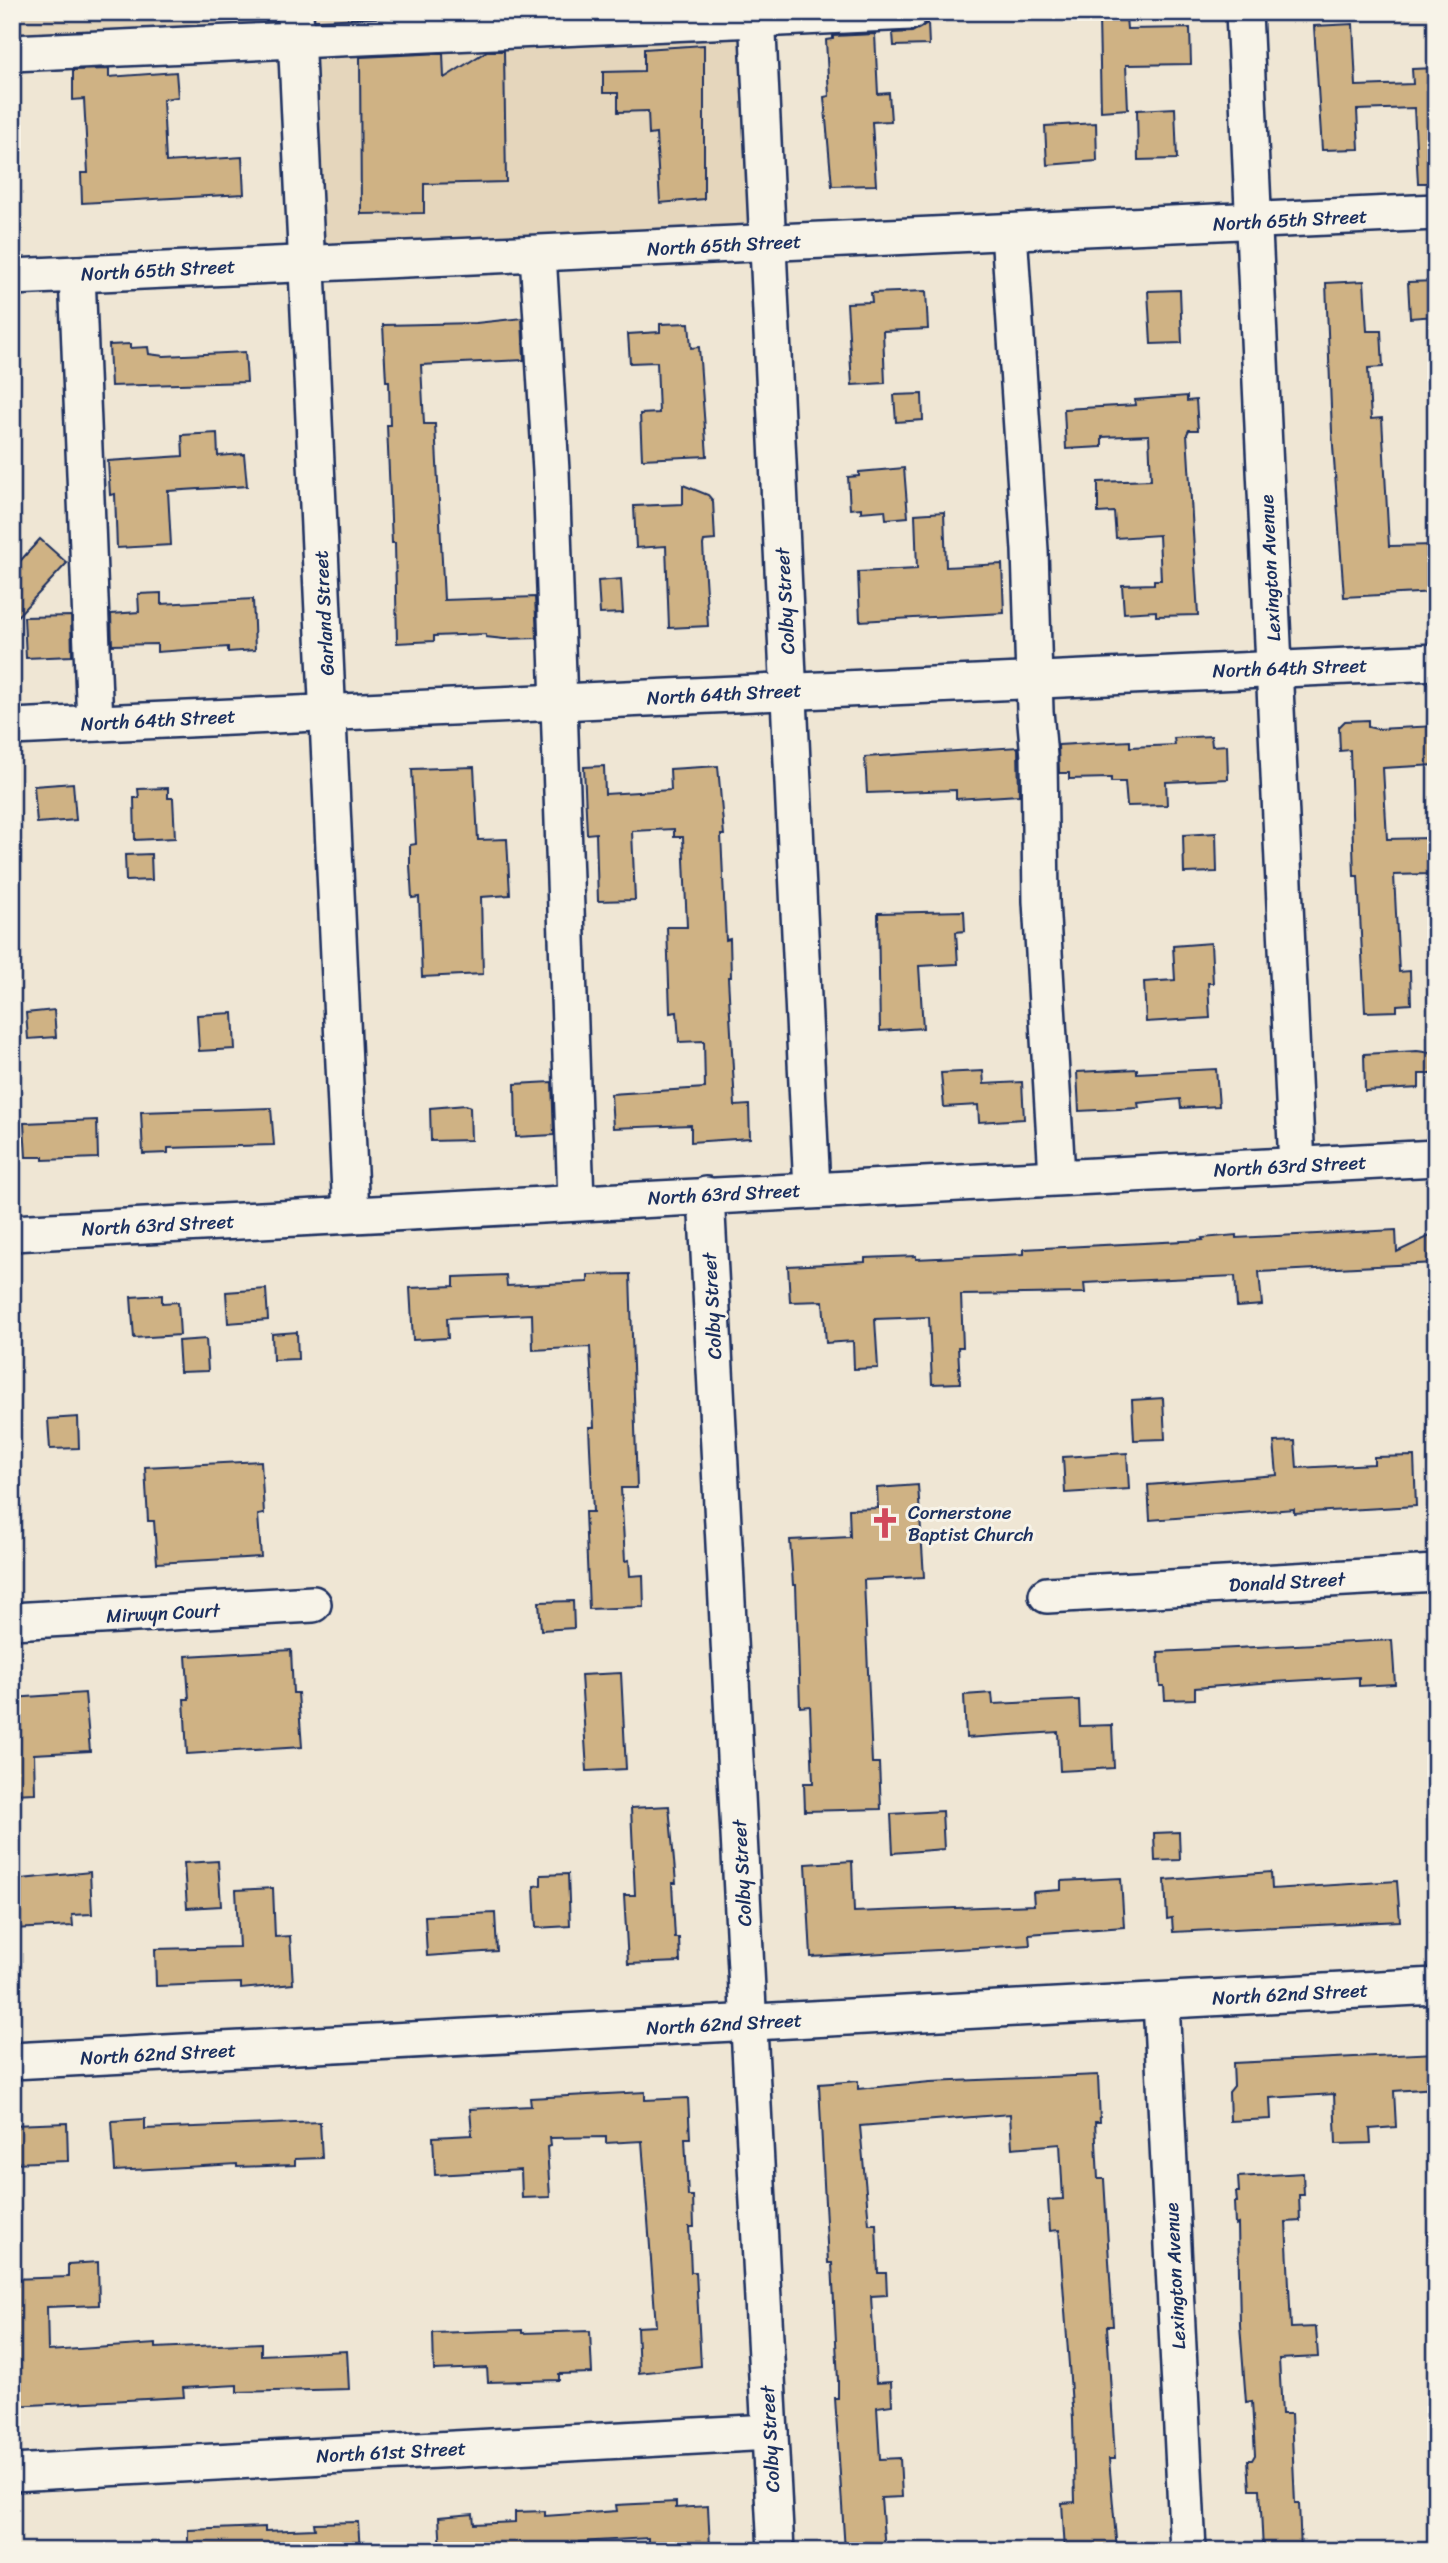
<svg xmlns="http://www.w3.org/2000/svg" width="1448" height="2563" font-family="Sriracha,sans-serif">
  <rect width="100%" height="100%" fill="#efe6d4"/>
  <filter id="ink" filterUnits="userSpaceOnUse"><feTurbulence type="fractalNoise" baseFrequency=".0143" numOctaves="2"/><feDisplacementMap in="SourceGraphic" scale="14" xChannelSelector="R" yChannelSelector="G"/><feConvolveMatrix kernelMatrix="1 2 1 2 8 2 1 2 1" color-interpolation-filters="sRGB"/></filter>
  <g filter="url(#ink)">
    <!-- built -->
    <path fill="#e5d6bc" d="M12 12H740L754 232 318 254 307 34 12 48Z"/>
    <!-- building -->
    <g fill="#cfb284" stroke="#1b2f5e" stroke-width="2">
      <path d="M1126 17 1127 29 1190 28 1191 64 1126 65 1128 109 1101 111 1099 18Z"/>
      <path d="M928 23 929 45 894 46 893 33 912 32Z"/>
      <path d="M1353 24 1356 86 1413 84 1412 69 1436 68V183H1418L1414 108 1357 110 1359 149 1322 150 1314 26Z"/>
      <path d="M875 34 878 94 889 93 891 121 872 122 876 185 832 186 824 97 829 96 826 40 833 39V36Z"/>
      <path d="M704 45V199L660 203 656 134 649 135 648 111 618 112V93H603V72L644 71V49Z"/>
      <path d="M487 51H504L506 182 424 184V213L361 214 360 57 443 53 444 78Z"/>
      <path d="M109 69V77L176 72 178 97 163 99 166 162 242 157 244 194 82 203 81 173H88L84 99 73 100V70Z"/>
      <path d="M1175 108 1177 159 1138 160 1137 110Z"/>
      <path d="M1096 123 1097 161 1047 165 1045 126Z"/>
      <path d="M1364 281 1367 331H1381L1383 367 1368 368 1371 419 1382 418 1389 546 1436 545V592L1344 597 1332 432 1326 283Z"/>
      <path d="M1436 281V316L1410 318 1408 282Z"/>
      <path d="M1180 290 1182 343 1151 344 1148 291Z"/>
      <path d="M926 291 928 329 883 331 885 383 852 385 847 303 872 302 871 293Z"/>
      <path d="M522 318 524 360 421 365 424 424H435L444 600 535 597 537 638 504 639 486 637V634L434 636V641L397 643 395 543H392L387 425H390L389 381H386L383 325 476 323Z"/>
      <path d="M689 323 691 348 699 347 707 456 642 459 640 414 659 413 657 362 630 363 628 334 660 332V324Z"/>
      <path d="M130 344V348L148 347 149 354 164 356 245 352 247 382 111 386 109 345Z"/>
      <path d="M922 394 923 420 896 422 894 395Z"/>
      <path d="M1187 396V401L1196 400 1198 430H1189L1187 434 1198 615 1156 616V611L1124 613 1122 585 1154 584V580H1161L1159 535 1116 538 1114 512 1098 513V482L1151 480 1149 435 1102 437V447L1066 449 1064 409 1136 405 1135 400Z"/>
      <path d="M217 433 218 456 244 454 247 486 168 491 171 545 117 548 115 494 110 495 108 461 183 456 182 435Z"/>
      <path d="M904 468 908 517 886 519 885 510 861 512V508L850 509 848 477 859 476V472Z"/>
      <path d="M683 485 708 495 713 501 715 540 704 541 703 545 708 626 669 628 666 546 636 548 634 506 683 504Z"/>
      <path d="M944 512 946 567 1002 564 1004 613 860 621 858 572 917 569 915 514Z"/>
      <path d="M40 539 67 563 12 622V570Z"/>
      <path d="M621 579 623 613 600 614 598 581Z"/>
      <path d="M161 593V604L253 599 255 650 228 652V647L157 652V644L112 645 111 614 139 612 138 594Z"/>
      <path d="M71 616 72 656 26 658 24 617Z"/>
      <path d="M1368 720V727L1377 729 1436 726V765L1383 768 1387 839 1428 838 1429 874 1394 875 1399 972 1410 971 1411 1004 1397 1005V1011L1365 1012 1358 876H1354L1350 750 1340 751 1339 727 1345 721Z"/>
      <path d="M1211 736 1212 746 1227 745 1228 779 1166 782 1167 805 1127 806 1125 782H1111V778L1069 779V773H1059L1058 745 1130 741V747L1175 745 1174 738Z"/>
      <path d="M1018 747 1019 795 956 799V790L867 793 865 757Z"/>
      <path d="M604 766 605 794 671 790 670 769 718 766 724 835H721L726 940 730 939 731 977H728L735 1106 749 1105 750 1138 691 1142V1125L613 1128 611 1094 705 1088 704 1041 679 1042 677 1012 670 1013 667 927H687L683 837H674V829L632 831 635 900 598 901 596 833 587 834 584 767Z"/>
      <path d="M474 767 478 840 507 839 510 895 481 897 483 974 422 977 419 897 412 898 410 865V845L416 844 412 769Z"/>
      <path d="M73 783 76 820 37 823 34 786Z"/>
      <path d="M168 788V798H173L175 838 135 840 134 798H139L138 789Z"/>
      <path d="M1216 833 1217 872 1184 873 1183 835Z"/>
      <path d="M151 854 152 880 126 881 125 855Z"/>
      <path d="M964 911 965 931 956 932 958 964 919 966 923 1028 880 1031 878 913Z"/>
      <path d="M1211 943 1213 983H1208L1210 1018 1146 1022 1144 982 1175 980 1173 946Z"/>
      <path d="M54 1010 56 1037 28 1039 26 1013Z"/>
      <path d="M233 1013 235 1049 199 1051 197 1015Z"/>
      <path d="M1417 1051 1432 1053 1433 1074H1419V1088L1365 1091 1364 1054Z"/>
      <path d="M1137 1069V1073L1216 1069 1219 1106 1181 1108 1180 1099 1138 1103 1139 1108 1079 1111 1077 1072Z"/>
      <path d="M983 1071 984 1084 1022 1082 1024 1119 979 1122 978 1105 944 1107 941 1073Z"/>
      <path d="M552 1082 554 1135 516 1137 515 1084Z"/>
      <path d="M466 1105 470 1107 471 1140 431 1141 430 1108Z"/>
      <path d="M271 1108 274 1145 168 1148V1153L143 1154 141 1112Z"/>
      <path d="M97 1120 98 1158 43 1160V1157H26L24 1123Z"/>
      <path d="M1396 1230 1397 1252 1436 1233V1263L1259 1272 1262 1305 1237 1307 1235 1276 1084 1283 1085 1293 961 1295 963 1347H958L960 1383 932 1384 929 1317 875 1319 878 1368 854 1369 853 1341 826 1343 823 1301 790 1302 788 1266 865 1262V1258L916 1256V1259L1024 1254V1249L1203 1240 1202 1238 1236 1235V1238Z"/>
      <path d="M630 1274 637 1488H621L625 1561 629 1560 630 1576 643 1575 644 1607 589 1609 585 1512H593L589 1427H594L590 1347 533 1350 532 1314 447 1318 448 1338 413 1340 410 1288 454 1286V1277L506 1275 507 1286 588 1282V1275Z"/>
      <path d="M266 1289 268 1320 228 1323 226 1292Z"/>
      <path d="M162 1295V1303L178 1302 180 1335 134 1338 131 1297Z"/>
      <path d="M297 1332 298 1359 273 1360 272 1334Z"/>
      <path d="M206 1339 208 1371 180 1372 178 1341Z"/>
      <path d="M1163 1398 1165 1439 1134 1440 1132 1400Z"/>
      <path d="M78 1417 79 1448 50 1449 48 1419Z"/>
      <path d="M1295 1441 1297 1468 1374 1464V1457L1414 1456 1416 1506 1294 1513V1509L1150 1520 1148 1485 1277 1475 1274 1442Z"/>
      <path d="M1127 1453 1129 1489 1065 1493 1063 1457Z"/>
      <path d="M261 1461 264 1514 258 1515 261 1557 157 1563 154 1521H148L145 1467Z"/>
      <path d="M918 1485 924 1577 864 1580 872 1763H879L881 1809 805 1811 804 1783H813L810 1706 800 1707 796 1585H793L790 1540 850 1537 849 1509 878 1508 877 1488Z"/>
      <path d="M573 1601 574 1628 541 1630 539 1602Z"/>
      <path d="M1392 1640 1395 1684 1359 1686V1677L1274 1682 1195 1688V1699L1165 1700 1164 1686H1160L1158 1652Z"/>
      <path d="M291 1650 293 1693H298L302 1747 187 1754 184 1699H189L186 1656Z"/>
      <path d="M621 1673 626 1769 587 1771 581 1675Z"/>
      <path d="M85 1693 90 1751 34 1754 35 1793 12 1794V1698Z"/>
      <path d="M992 1693 993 1704 1079 1700 1080 1726 1112 1725 1114 1768 1060 1771 1058 1732 966 1738 964 1695Z"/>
      <path d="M669 1806 676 1883H672L675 1938H679L680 1962 628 1964 624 1895H635L631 1808Z"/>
      <path d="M942 1811 944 1849 893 1853 891 1814Z"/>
      <path d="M1179 1832 1180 1860 1155 1861 1154 1833Z"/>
      <path d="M218 1861 221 1906 187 1908 184 1863Z"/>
      <path d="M852 1861 854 1912 1034 1905 1033 1892 1061 1890V1881L1121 1878 1124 1927 1029 1934 1030 1945 811 1957 806 1864Z"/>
      <path d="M90 1872 92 1914 72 1915 73 1926 12 1929V1880Z"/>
      <path d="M1271 1872 1272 1889 1397 1881 1400 1921 1173 1932 1172 1918 1167 1919 1165 1880Z"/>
      <path d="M568 1874 570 1926 536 1928 534 1886 541 1885V1875Z"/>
      <path d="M273 1888 275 1937 290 1936 293 1984 241 1989V1983L156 1986 155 1949 239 1947 236 1890Z"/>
      <path d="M495 1913 497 1951 427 1956 425 1916Z"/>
      <path d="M1436 2053V2088L1394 2091 1396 2127 1370 2129 1371 2143 1336 2144 1334 2094 1270 2098 1271 2119 1230 2121 1229 2092 1234 2086 1233 2063Z"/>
      <path d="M1098 2075 1100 2122H1095L1098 2179H1104L1113 2326H1107L1115 2459H1109L1117 2551H1065L1062 2503 1075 2502 1073 2419 1059 2230 1050 2231 1048 2200 1063 2199 1060 2144 1012 2148 1010 2114 860 2126 869 2224H876L878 2273H886L887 2295 871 2296 876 2383 891 2382 892 2405 877 2407 880 2459 900 2458 902 2497 881 2498 885 2551H845L835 2398H838V2381L832 2263H828L819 2084 858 2081V2089L930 2082Z"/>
      <path d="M645 2092V2100L688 2098 690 2138H685L688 2196H693L694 2227H689L691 2272H696L701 2366 639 2373 637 2327 656 2326 642 2141 606 2143V2137L550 2138 551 2146 547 2147 550 2197 522 2198 521 2170 435 2175 433 2137 472 2135 470 2109 531 2106 530 2098Z"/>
      <path d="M145 2119V2129L320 2122 322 2158 295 2159V2165L237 2167V2164L115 2171 112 2121Z"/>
      <path d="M67 2123 68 2161 12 2163V2125Z"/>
      <path d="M1303 2173 1304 2195H1299L1300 2221 1286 2222 1291 2328 1316 2327 1318 2357 1279 2359 1282 2414H1291L1295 2503H1299L1301 2551H1263L1260 2489H1250L1248 2460H1252L1255 2455 1252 2401 1246 2402 1240 2325 1238 2224 1235 2225 1234 2202H1237L1236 2192H1239L1238 2177Z"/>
      <path d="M98 2262 99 2305 47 2307 48 2351 156 2344V2348L261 2343V2355L347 2351 349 2389 237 2392V2385L183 2388 184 2397 12 2406V2279L68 2277V2264Z"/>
      <path d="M522 2330V2333L590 2331 592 2373 559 2374V2380L488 2382 487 2368 434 2370 433 2333Z"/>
      <path d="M676 2502V2508L708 2506 710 2548 648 2551V2538L579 2542 580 2551H441L439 2517 473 2514 474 2524 515 2522V2512L545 2511V2516L617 2511 616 2505Z"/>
      <path d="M358 2522 360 2551H188V2530L265 2527V2531L315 2529 314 2523Z"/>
    </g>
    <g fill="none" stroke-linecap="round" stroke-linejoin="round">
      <defs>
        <g id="minor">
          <path d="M295 12 351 1214"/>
          <path d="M757 12 812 1190"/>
          <path d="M1244 12 1297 1166"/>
          <path d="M12 53 910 12"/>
          <path d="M1009 232 1030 550 1035 711 1039 757 1041 901 1057 1176"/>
          <path d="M538 254 551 471 576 1201"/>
          <path d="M77 274 95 723"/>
          <path d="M12 277 1436 212"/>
          <path d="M12 727 1436 662"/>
          <path d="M706 1195 776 2551"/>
          <path d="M12 1233 1436 1158"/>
          <path d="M1047 1595 1436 1573"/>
          <path d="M12 1621 313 1604"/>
          <path d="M1161 2001 1188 2551"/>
          <path d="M12 2061 1436 1986"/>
          <path d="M12 2473 770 2432"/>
        </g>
      </defs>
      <!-- minor casing -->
      <use href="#minor" stroke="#1b2f5e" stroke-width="40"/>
      <!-- minor -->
      <use href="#minor" stroke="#f7f3e8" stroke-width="35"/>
    </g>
  </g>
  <!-- icons -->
  <defs>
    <symbol id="church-bare" viewBox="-9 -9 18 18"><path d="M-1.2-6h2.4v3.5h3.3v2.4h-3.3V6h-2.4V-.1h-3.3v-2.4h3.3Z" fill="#d1495b" stroke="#f7f3e8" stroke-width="2.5" paint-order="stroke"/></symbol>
  </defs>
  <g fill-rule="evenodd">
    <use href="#church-bare" x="863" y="1501" width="44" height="44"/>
  </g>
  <g text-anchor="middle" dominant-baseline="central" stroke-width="6" stroke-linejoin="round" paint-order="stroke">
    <!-- street labels -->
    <g font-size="19" fill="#1b2f5e" stroke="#f7f3e8">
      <text transform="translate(1290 220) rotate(-3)">North 65th Street</text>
      <text transform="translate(724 245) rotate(-3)">North 65th Street</text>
      <text transform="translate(158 270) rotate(-3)">North 65th Street</text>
      <text transform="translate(1270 568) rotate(-93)">Lexington Avenue</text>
      <text transform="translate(785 601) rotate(-93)">Colby Street</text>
      <text transform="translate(324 613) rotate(-93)">Garland Street</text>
      <text transform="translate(1290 668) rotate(-2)">North 64th Street</text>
      <text transform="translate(724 694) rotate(-3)">North 64th Street</text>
      <text transform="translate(158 720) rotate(-3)">North 64th Street</text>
      <text transform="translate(1290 1166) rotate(-3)">North 63rd Street</text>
      <text transform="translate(724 1194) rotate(-3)">North 63rd Street</text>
      <text transform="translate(158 1225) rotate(-3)">North 63rd Street</text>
      <text transform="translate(712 1306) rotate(-93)">Colby Street</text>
      <text transform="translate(1287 1582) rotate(-3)">Donald Street</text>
      <text transform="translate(163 1613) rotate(-3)">Mirwyn Court</text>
      <text transform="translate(742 1873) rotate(-93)">Colby Street</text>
      <text transform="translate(1290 1994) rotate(-3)">North 62nd Street</text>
      <text transform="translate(724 2024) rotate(-3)">North 62nd Street</text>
      <text transform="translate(158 2054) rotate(-3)">North 62nd Street</text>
      <text transform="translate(1175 2276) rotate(-93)">Lexington Avenue</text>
      <text transform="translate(770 2439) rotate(-93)">Colby Street</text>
      <text transform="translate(391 2452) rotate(-3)">North 61st Street</text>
    </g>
    <!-- poi labels -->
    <g font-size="19" fill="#1b2f5e" stroke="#f7f3e8" text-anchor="start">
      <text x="908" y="1512">Cornerstone<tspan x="908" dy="22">Baptist Church</tspan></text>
    </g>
  </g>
  <!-- margin -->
  <rect width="1448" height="2563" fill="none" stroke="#f7f3e8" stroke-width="42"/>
  <rect x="21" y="21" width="1406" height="2521" fill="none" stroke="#1b2f5e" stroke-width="2.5" filter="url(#ink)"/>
</svg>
